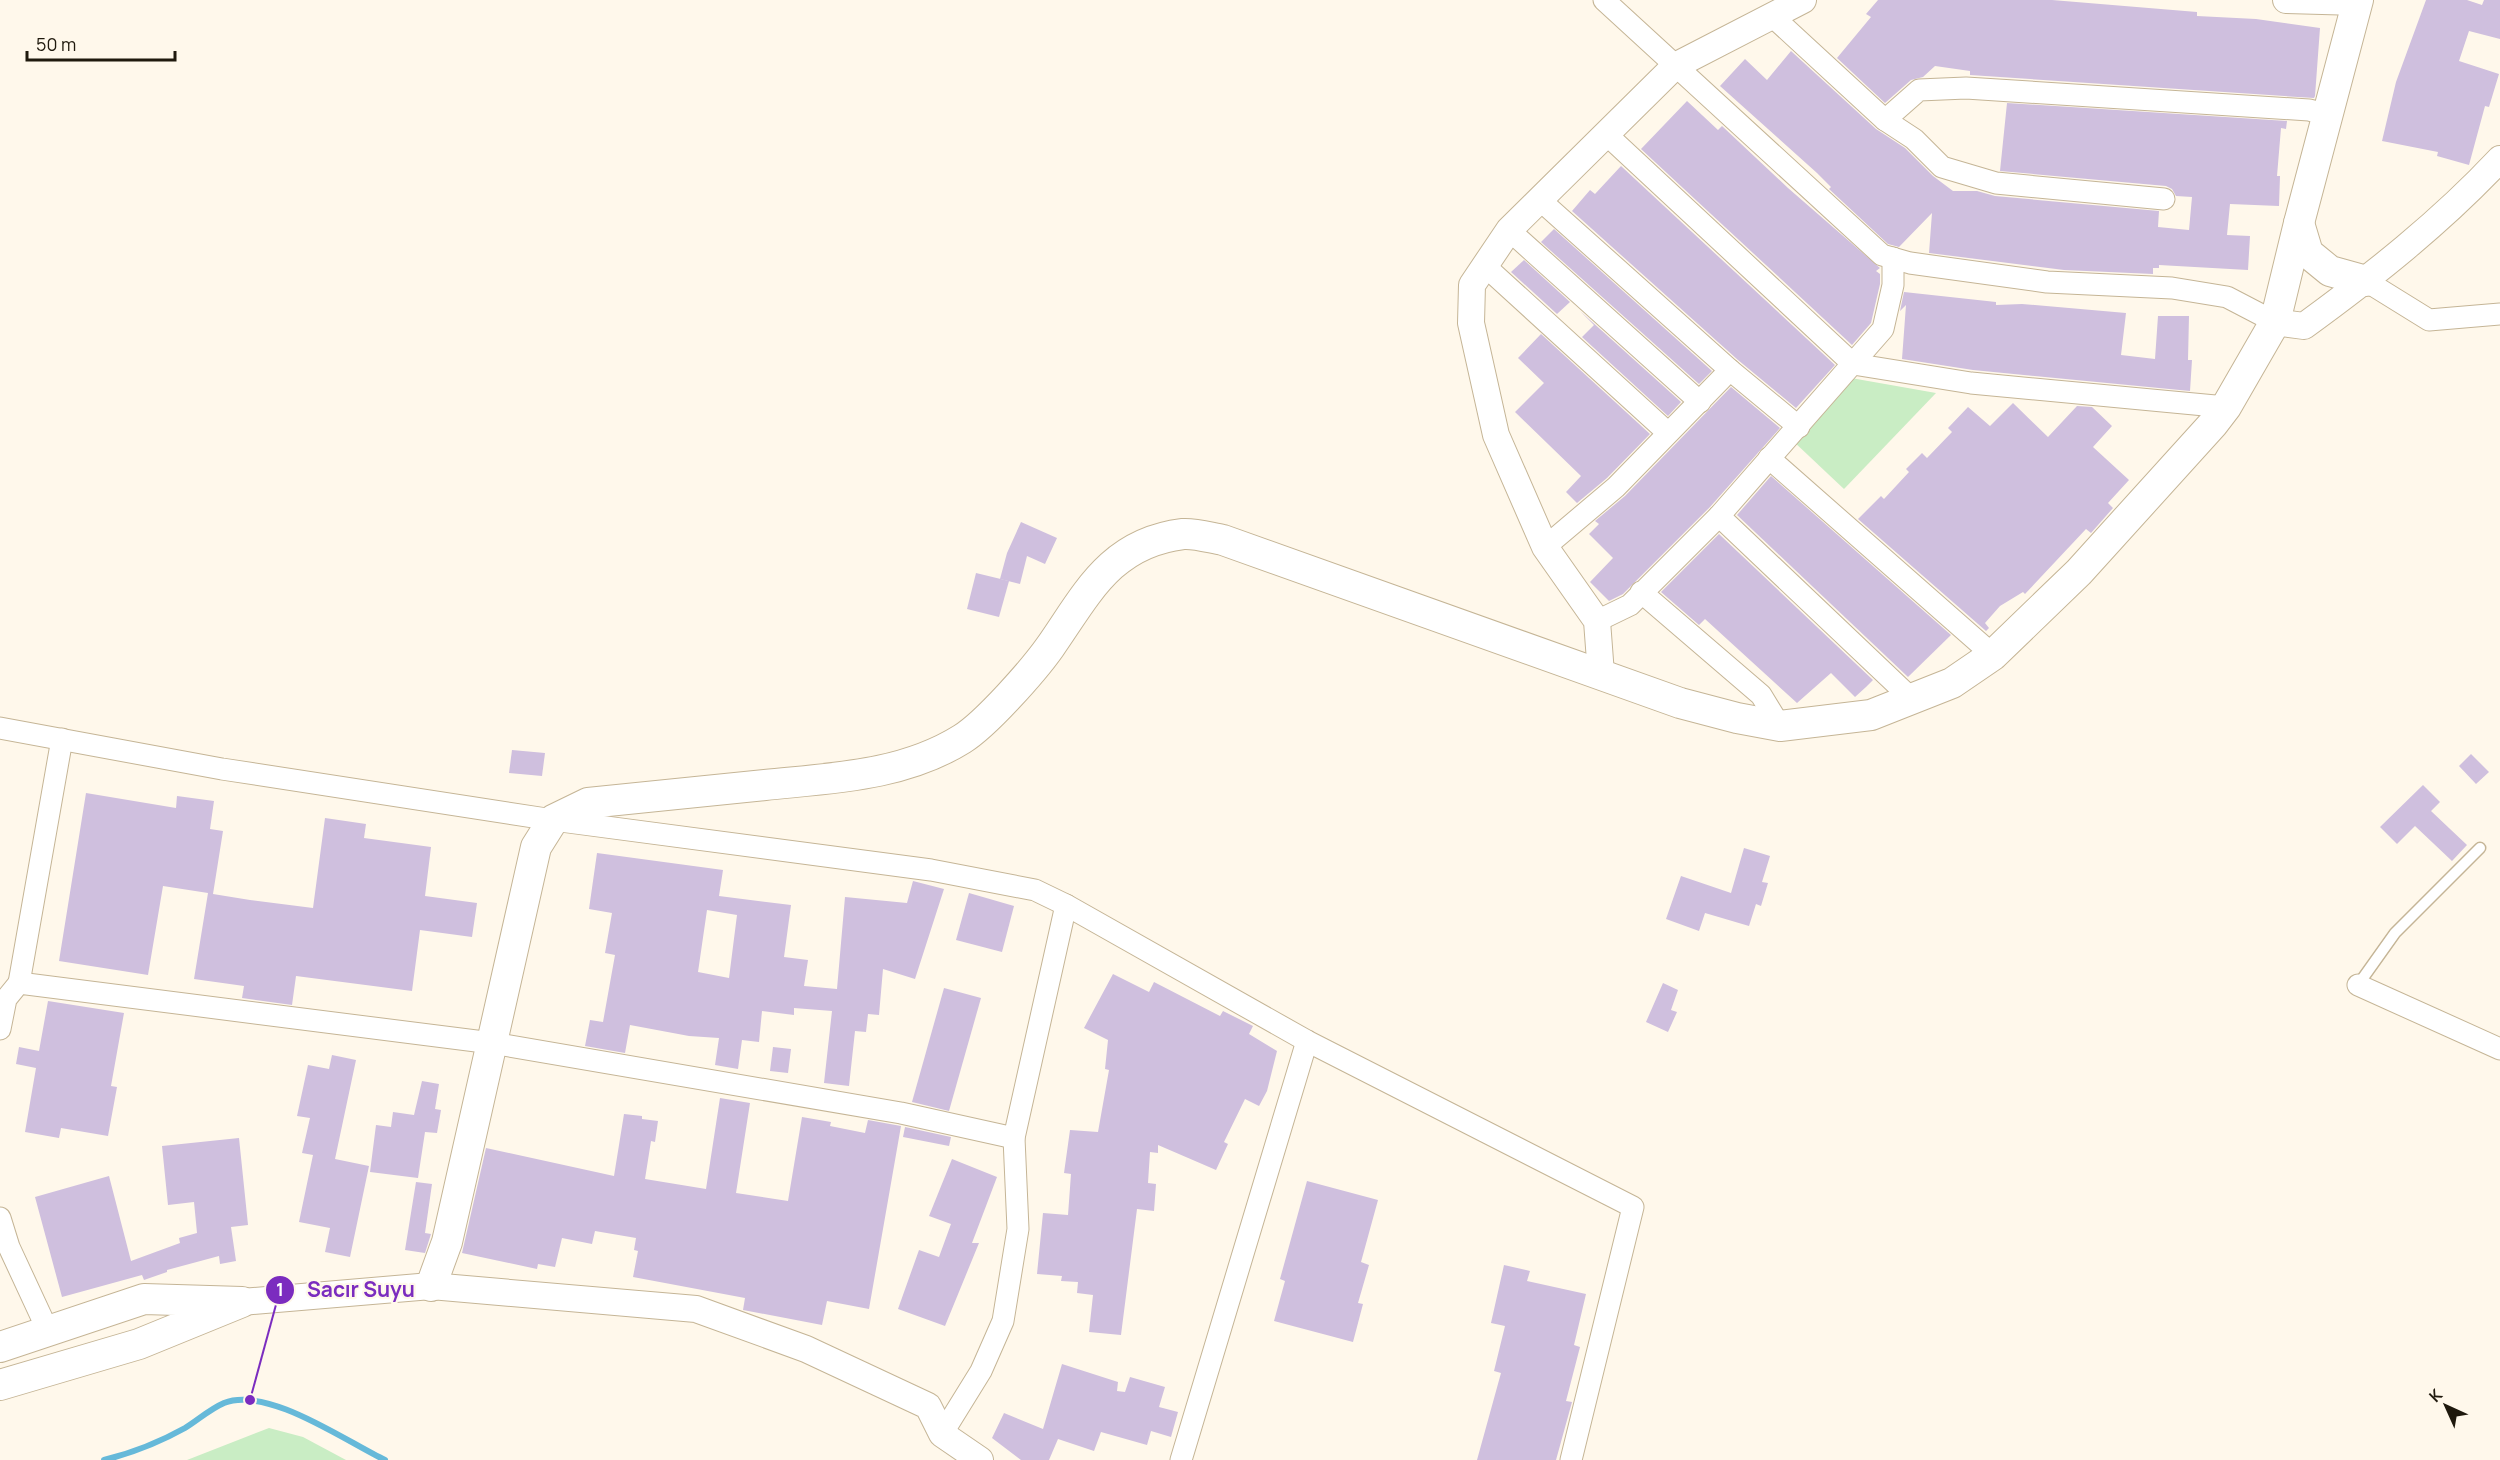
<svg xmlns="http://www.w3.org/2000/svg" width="2500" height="1460" font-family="Manrope,sans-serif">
  <rect width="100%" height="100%" fill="#fff8eb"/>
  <!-- green -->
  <g fill="#c9edc4">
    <path d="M1851 378 1936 393 1844 489 1792 440Z"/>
    <path d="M269 1428 303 1437 346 1460H187Z"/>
  </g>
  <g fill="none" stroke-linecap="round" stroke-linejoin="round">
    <!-- stream -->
    <path stroke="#66b9d9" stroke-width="6" d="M104 1460C132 1453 160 1442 185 1428 198 1420 210 1409 224 1403 268 1386 345 1441 385 1460"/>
  </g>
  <!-- building -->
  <g fill="#cfbfde" fill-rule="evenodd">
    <path d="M1878 0H2052L2197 12V16L2256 19 2320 28 2315 96 2314 98 1970 75V71L1935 66 1923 77 1911 80 1885 103 1837 58 1871 17 1866 14Z"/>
    <path d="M2426 0H2467L2482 5 2484 0H2500V39L2469 31 2459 61 2499 74 2489 107 2485 106 2469 165 2437 156 2438 152 2382 141 2396 82Z"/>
    <path d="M1791 51 1876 129 1905 148 1933 176 1953 191H1977L1995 196 2159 211 2158 227 2189 230 2192 197 2176 196 2172 189 2166 186 2000 171 2007 103 2287 121 2286 129 2281 128 2277 176H2280L2279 206 2230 204 2227 235 2250 236 2248 270 2159 265V268H2153V274L2064 270 1929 253 1932 213 1899 247 1888 244 1829 189 1831 187 1817 173 1720 86 1745 59 1767 80Z"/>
    <path d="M1687 101 1718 130 1722 126 1788 188 1880 268 1876 271 1880 274V284L1871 323 1852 345 1641 149Z"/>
    <path d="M1621 166 1835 365 1796 408 1738 360 1572 211 1590 190 1595 194Z"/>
    <path d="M1554 229 1712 371 1699 384 1541 242Z"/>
    <path d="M1524 260 1570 302 1557 314 1511 272Z"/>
    <path d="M1904 292 1996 302V305L2022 304 2126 313 2121 355 2155 359 2158 316H2189L2188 360H2192L2190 391 1973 370 1902 359 1906 305 1900 311Z"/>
    <path d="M1580 311 1681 402 1668 416 1582 337 1594 325Z"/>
    <path d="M1541 334 1650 434 1607 478 1577 503 1566 492 1581 476 1515 412 1544 383 1518 358Z"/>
    <path d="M1731 387 1780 428 1710 507 1623 594 1609 601 1590 582 1613 558 1589 534 1599 524 1595 521 1625 496Z"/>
    <path d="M2013 403 2048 437 2077 406 2092 407 2112 426 2093 447 2129 480 2108 503 2113 508 2091 533 2086 529 2025 594 2023 592 2000 606 1985 623 1989 628 1986 631 1858 519 1881 496 1884 499 1909 472 1906 469 1922 453 1927 458 1952 432 1948 428 1968 407 1990 426Z"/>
    <path d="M1771 476 1951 635 1908 677 1737 515Z"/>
    <path d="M1021 522 1057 538 1045 564 1027 556 1020 584 1000 579 1007 553Z"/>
    <path d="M1719 534 1873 680 1866 687 1855 697 1831 673 1797 703 1705 619 1699 625 1661 592Z"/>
    <path d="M976 573 1009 581 999 617 967 609Z"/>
    <path d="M512 750 545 753 542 776 509 773Z"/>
    <path d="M2471 754 2489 772 2476 784 2459 766Z"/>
    <path d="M2423 785 2440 802 2431 811 2467 845 2452 861 2415 826 2397 844 2380 827Z"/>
    <path d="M86 793 176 808 177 796 214 801 210 829 223 831 213 894 250 900 313 908 325 818 366 824 364 838 431 847 425 896 477 903 472 937 420 930 412 991 296 976 292 1005 242 998 244 986 194 979 208 893 163 886 148 975 59 961Z"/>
    <path d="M1744 848 1770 856 1762 882 1768 883 1761 906 1756 904 1749 926 1705 913 1699 931 1666 919 1681 876 1731 893Z"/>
    <path d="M597 853 723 870 719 896 791 905 784 957 808 960 804 986 837 989 845 897 907 903 913 881 944 889 915 979 883 969 879 1015 868 1014 866 1032 855 1031 849 1086 824 1083 832 1011 794 1008V1015L762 1011 759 1042 742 1040 738 1069 715 1065 719 1038 689 1036 630 1025 625 1053 585 1046 590 1020 603 1022 615 955 605 953 612 913 589 909ZM707 910 737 915 729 978 698 972Z"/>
    <path d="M969 893 1014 906 1002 952 956 940Z"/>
    <path d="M1113 974 1149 992 1154 982 1220 1016 1223 1011 1253 1026 1249 1034 1277 1051 1267 1091 1259 1106 1245 1099 1224 1142 1228 1144 1216 1170 1158 1145V1153L1150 1152 1148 1183 1156 1184 1154 1211 1137 1209 1121 1335 1089 1332 1093 1295 1077 1293 1078 1282 1061 1281 1062 1276 1037 1274 1043 1213 1068 1215 1071 1174 1064 1173 1070 1130 1098 1132 1109 1070 1105 1069 1108 1040 1084 1028Z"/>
    <path d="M1663 983 1678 990 1671 1010 1677 1012 1668 1032 1646 1022Z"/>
    <path d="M944 988 981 998 949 1111 912 1102Z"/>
    <path d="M48 1001 124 1013 111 1086 117 1087 108 1136 61 1128 59 1138 25 1132 36 1068 16 1064 19 1047 39 1051Z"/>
    <path d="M773 1047 791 1049 788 1073 770 1071Z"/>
    <path d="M332 1055 356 1060 335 1159 369 1166 350 1257 325 1252 330 1228 299 1222 313 1155 302 1153 310 1118 297 1116 308 1065 329 1069Z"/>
    <path d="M422 1081 439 1084 435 1109 441 1110 437 1133 425 1132 418 1178 370 1172 376 1125 391 1127 393 1112 414 1115Z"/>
    <path d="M720 1098 750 1103 736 1193 788 1201 802 1117 831 1122 830 1126 865 1133 868 1120 901 1126 869 1309 827 1301 822 1325 743 1310 745 1298 633 1277 638 1251 634 1250 636 1238 595 1231 592 1244 562 1238 555 1267 538 1264 537 1269 462 1253 486 1148 614 1176 624 1114 642 1116V1119L658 1121 655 1142 651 1141 645 1179 706 1189Z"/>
    <path d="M905 1127 951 1137 949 1146 903 1137Z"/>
    <path d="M239 1138 248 1225 231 1227 236 1261 220 1264 219 1256 167 1270V1272L144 1280 142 1275 62 1297 35 1197 109 1176 131 1261 180 1243 179 1238 197 1233 194 1202 168 1205 162 1146Z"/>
    <path d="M952 1159 997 1177 972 1243H979L945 1326 898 1309 919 1250 939 1257 951 1224 929 1216Z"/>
    <path d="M1307 1181 1378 1200 1361 1262 1369 1265 1358 1303 1363 1304 1353 1342 1274 1321 1285 1281 1280 1279Z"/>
    <path d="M416 1182 432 1184 425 1233 431 1234 425 1253 405 1250Z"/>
    <path d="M1504 1265 1530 1271 1527 1281 1586 1294 1574 1345 1580 1347 1566 1401 1572 1402 1556 1460H1477L1501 1373 1494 1371 1505 1326 1491 1323Z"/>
    <path d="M1062 1364 1118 1382 1117 1391 1125 1392 1130 1377 1165 1387 1159 1407 1178 1412 1171 1437 1151 1431 1147 1445 1101 1432 1094 1451 1058 1439 1049 1460H1021L992 1438 1004 1413 1043 1429Z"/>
  </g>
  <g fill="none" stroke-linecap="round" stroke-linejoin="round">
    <defs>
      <path id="service" d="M2358 985 2395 933 2480 848"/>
      <g id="minor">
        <path d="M1604 0 1882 255 1910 263 2047 282 2172 288 2227 297 2275 322"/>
        <path d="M1771 15 1885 120 1914 139 1942 167 1996 183 2164 199"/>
        <path d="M1885 120 1919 90 1966 88 2309 110 2329 115"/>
        <path d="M1606 134 1853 364 1971 383 2226 407"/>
        <path d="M1540 200 1730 370 1799 427"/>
        <path d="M1509 230 1700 402"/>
        <path d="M1485 266 1667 432"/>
        <path d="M2366 281 2429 320 2500 314"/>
        <path d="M1769 458 1993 655"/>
        <path d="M1719 516 1913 700"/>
        <path d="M1545 547 1616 487 1730 370"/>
        <path d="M1641 592 1761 695 1780 726"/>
        <path d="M1597 621 1630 605 1719 516 1883 329 1893 285V258"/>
        <path d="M0 728 222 769 553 820 931 870 1035 890 1066 905 1307 1041 1633 1207 1571 1460"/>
        <path d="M19 983 62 739"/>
        <path d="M2358 985 2500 1049"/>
        <path d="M0 1029 6 999 19 983 492 1043 901 1113 1014 1138"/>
        <path d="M0 1218 9 1247 48 1331"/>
        <path d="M942 1434 981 1371 1003 1321 1018 1229 1014 1138 1066 905"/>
        <path d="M1181 1460 1307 1041"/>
      </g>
      <g id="tertiary">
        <path d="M2286 0 2358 2"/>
        <path d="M2275 322 2304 326C2374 275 2441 222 2500 159"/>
        <path d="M1601 674 1597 621 1545 547 1496 435 1471 323 1472 285 1509 230 1675 66 1803 0"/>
        <path d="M242 1302 431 1286 696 1309 806 1349 928 1406 942 1434 980 1460"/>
      </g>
      <g id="secondary">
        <path d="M2299 223 2308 253 2330 271 2366 281"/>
        <path d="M431 1286 447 1242 536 847 553 820 588 803C647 797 706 791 765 785 832 778 903 776 962 739 986 724 1033 671 1050 647 1087 594 1110 543 1183 534 1195 533 1211 538 1223 540L1680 703 1737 718 1780 726 1871 715 1952 683 1993 655 2079 572 2213 424 2226 407 2275 322 2299 223 2358 0"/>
        <path d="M0 1347 144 1299 242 1302 139 1344 0 1385"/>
      </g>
    </defs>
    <!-- service casing -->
    <use href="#service" stroke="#c5b596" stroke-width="13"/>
    <!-- minor casing -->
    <use href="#minor" stroke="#c5b596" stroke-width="23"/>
    <!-- tertiary casing -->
    <use href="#tertiary" stroke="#c5b596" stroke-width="28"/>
    <!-- secondary casing -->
    <use href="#secondary" stroke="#c5b596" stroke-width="32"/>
    <!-- service -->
    <use href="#service" stroke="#fff" stroke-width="10"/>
    <!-- minor -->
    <use href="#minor" stroke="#fff" stroke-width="21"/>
    <!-- tertiary -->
    <use href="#tertiary" stroke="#fff" stroke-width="26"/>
    <!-- secondary -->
    <use href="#secondary" stroke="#fff" stroke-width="30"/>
  </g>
  <!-- callouts -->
  <path fill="none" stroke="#7b2cbf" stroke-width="2" d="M250 1400L280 1290"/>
  <g fill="#7b2cbf" stroke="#fff8eb" stroke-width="2">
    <circle cx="250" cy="1400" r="6"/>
    <circle cx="280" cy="1290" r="15"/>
  </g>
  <g font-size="18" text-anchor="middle" font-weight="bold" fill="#fff">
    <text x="280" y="1296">1</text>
  </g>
  <g font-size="21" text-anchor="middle" font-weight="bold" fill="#7b2cbf" stroke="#fff8eb" stroke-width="4.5" stroke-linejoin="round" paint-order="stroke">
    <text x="361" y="1297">Sacır Suyu</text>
  </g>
  <!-- north arrow -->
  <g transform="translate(2446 1406) rotate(315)" stroke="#fff8eb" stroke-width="4.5" paint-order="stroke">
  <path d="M0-4.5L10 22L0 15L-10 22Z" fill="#1f190d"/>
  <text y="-9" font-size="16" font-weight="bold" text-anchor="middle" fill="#1f190d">K</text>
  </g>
  <!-- scale -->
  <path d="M27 51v9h148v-9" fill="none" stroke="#1f190d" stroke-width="3"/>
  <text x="36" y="51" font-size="18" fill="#1f190d" stroke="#fff8eb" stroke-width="4.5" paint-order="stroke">50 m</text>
</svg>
